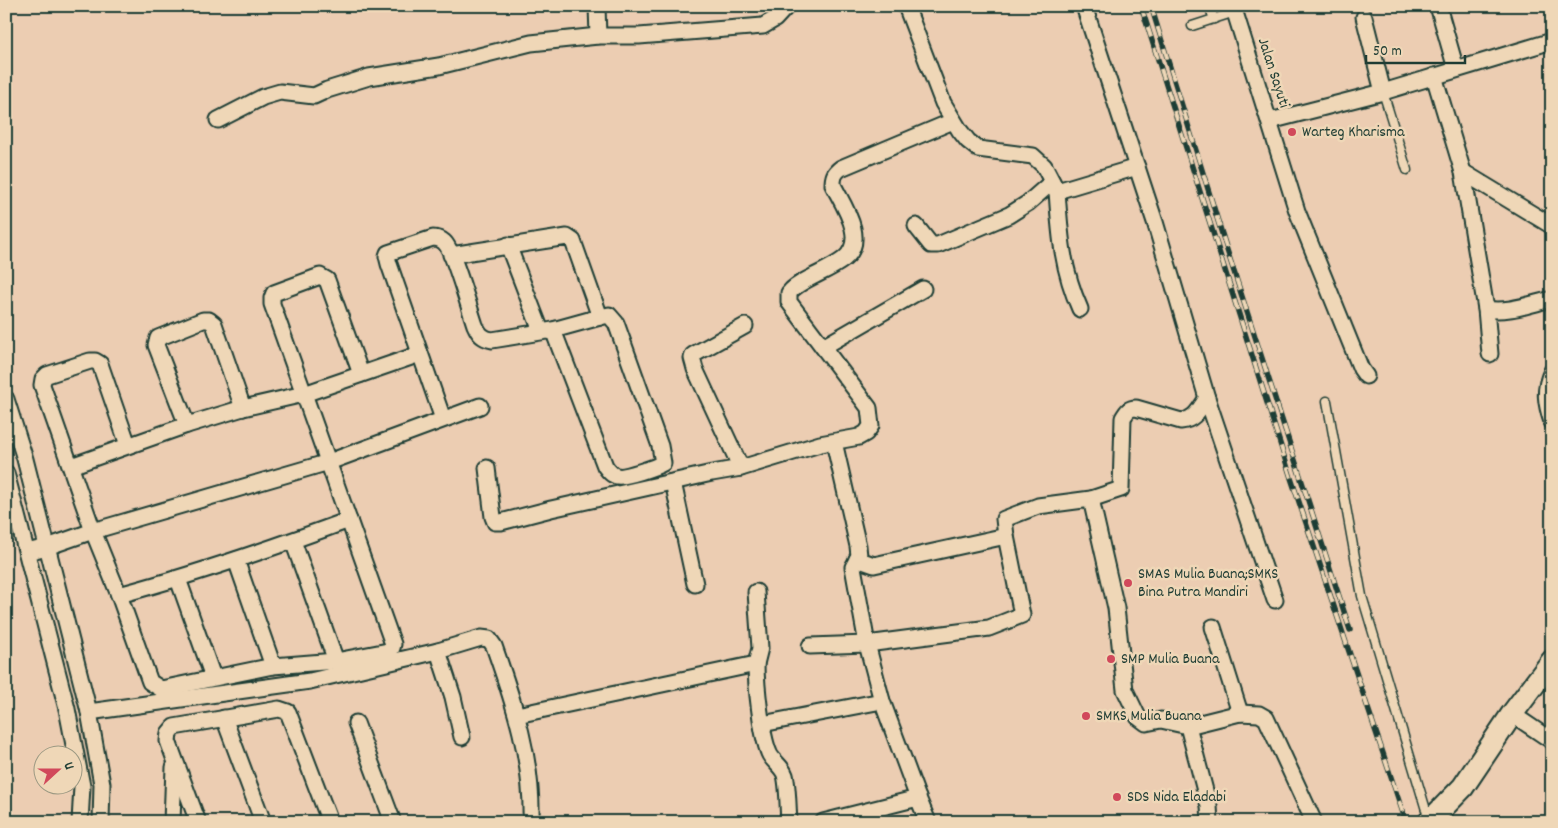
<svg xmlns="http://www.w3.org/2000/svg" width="1558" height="828" font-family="Dekko,sans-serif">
  <rect width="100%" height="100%" fill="#eccdb2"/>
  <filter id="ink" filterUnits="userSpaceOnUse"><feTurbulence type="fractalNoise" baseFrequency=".02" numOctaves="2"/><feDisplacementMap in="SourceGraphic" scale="10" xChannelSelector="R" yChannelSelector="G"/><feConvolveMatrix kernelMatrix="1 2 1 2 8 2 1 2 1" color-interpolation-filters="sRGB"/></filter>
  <g filter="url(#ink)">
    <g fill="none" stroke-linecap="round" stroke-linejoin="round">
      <defs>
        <g id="lane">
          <path d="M1209 6 1214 19"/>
          <path d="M1192 26 1235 12"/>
          <path d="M1383 92 1407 170"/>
          <path d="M1327 401 1362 596 1429 820"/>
        </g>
        <g id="street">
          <path d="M597 6 598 36"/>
          <path d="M906 6 943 103 960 131 968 141 978 149 1033 156 1044 166 1057 191 1137 167"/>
          <path d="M1084 6 1155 222 1207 398 1275 600"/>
          <path d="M1233 6 1297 211 1361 369 1366 376"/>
          <path d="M1438 6 1456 69"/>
          <path d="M1364 17 1383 92"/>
          <path d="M1434 76 1463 172 1486 309 1490 354"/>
          <path d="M218 120 263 97 280 92 314 96 327 90 369 77 439 66 531 43 598 36H639L763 26 775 19 787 6"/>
          <path d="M1270 121 1383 92 1552 41"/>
          <path d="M1463 172 1552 226"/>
          <path d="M1057 191C1060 234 1062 269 1080 309"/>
          <path d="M916 226 931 245H938L1009 215 1028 203 1052 182"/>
          <path d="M508 245 541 331"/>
          <path d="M1486 309C1508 313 1530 304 1552 299"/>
          <path d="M553 330 605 466C608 470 611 475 617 476 624 478 656 467 663 463L660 446 616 323 609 315 600 317"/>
          <path d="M823 347 923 289"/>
          <path d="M1552 371C1543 389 1546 404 1552 422"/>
          <path d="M6 399 25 459 89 712 102 784 101 822"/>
          <path d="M443 419 389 264 387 256 388 253 433 238C437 238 441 239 444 242 453 249 470 311 475 325 479 334 482 338 492 340L553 330 600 317 573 241 567 237 451 255"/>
          <path d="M187 425 156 345 158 338 203 320H209L214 324 243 408"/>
          <path d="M834 442 858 546 859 556 853 567 867 644 882 701 918 798"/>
          <path d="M128 445 100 364 95 361H90L47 375 43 379 42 385 93 531 119 595 150 682 161 689 273 666 336 661 388 651 392 648 393 644 272 304V298L274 293 320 276 327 280 361 374"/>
          <path d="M71 466 187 425 243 408 304 394 420 354"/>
          <path d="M487 468 493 517 495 522H501L551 509 712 473 741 468 820 444 859 437 866 433 871 426 869 408 789 302V293C795 285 805 281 814 276 824 271 835 266 844 259 868 240 843 205 833 185 833 177 834 173 841 168L953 121"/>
          <path d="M741 468 695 369 692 358 693 355 745 326"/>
          <path d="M6 473 67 709 82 786 80 822"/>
          <path d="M673 482 695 584"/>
          <path d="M1091 499 1116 608 1125 690 1138 717 1146 723 1161 720 1188 726 1240 713 1259 714 1266 718 1314 822"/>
          <path d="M293 541 336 661"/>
          <path d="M27 552 47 547 93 531 329 462 480 406"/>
          <path d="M857 559 874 565 1006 536 1004 519 1038 506 1091 499 1121 489 1123 418C1127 411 1129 408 1136 408L1181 421C1195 420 1199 409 1207 398"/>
          <path d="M236 560 273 666"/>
          <path d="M178 579 213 677"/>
          <path d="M756 592 760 648 756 664"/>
          <path d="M119 595C197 574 273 548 349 520"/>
          <path d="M1213 627 1240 713"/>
          <path d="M810 646 867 644 989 628 1022 615 1006 536"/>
          <path d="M438 651 453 697 462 737"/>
          <path d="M89 712 310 681 438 651 481 638 489 639 494 646C514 703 533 760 531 822"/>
          <path d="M1512 714 1552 741"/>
          <path d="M517 715 756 664C756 684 761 734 769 753 772 761 782 766 785 775 788 786 788 809 789 822"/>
          <path d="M224 718 263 822"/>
          <path d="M356 723 393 822"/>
          <path d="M762 724 882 701"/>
          <path d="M1188 726 1209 806 1210 822"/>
          <path d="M172 822 174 767"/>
          <path d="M198 822 168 741 169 733 174 727 279 709 288 712 330 822"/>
          <path d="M823 822 918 798 928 822"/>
        </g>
        <path id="secondary" d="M1429 822 1463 787 1512 714 1552 661"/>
      </defs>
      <!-- lane casing -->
      <use href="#lane" stroke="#1f3d34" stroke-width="11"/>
      <!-- street casing -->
      <use href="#street" stroke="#1f3d34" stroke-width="19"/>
      <!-- secondary casing -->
      <use href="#secondary" stroke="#1f3d34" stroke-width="25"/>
      <!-- lane -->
      <use href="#lane" stroke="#efd7b7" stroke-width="8"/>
      <!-- street -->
      <use href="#street" stroke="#efd7b7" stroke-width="15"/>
      <!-- secondary -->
      <use href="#secondary" stroke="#efd7b7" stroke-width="21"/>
      <defs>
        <g id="rail">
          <path d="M1141 6 1291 478 1406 822"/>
          <path d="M1151 6 1227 250 1350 630"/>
        </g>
      </defs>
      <!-- rail casing -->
      <use href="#rail" stroke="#1f3d34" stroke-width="5.5"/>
      <!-- rail -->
      <use href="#rail" stroke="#efd7b7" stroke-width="4" stroke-dasharray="11" stroke-linecap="butt"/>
    </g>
  </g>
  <!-- markers -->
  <g fill="#d1495b" stroke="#efd7b7" stroke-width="2">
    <circle cx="1292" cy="132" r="5"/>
    <circle cx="1128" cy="583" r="5"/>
    <circle cx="1111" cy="659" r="5"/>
    <circle cx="1086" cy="716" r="5"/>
    <circle cx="1117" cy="797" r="5"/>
  </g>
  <g text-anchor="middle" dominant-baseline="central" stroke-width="5" stroke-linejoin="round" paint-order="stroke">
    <!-- street labels -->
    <g font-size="16" fill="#1f3d34" stroke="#efd7b7">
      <text transform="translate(1273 73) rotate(72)">Jalan Sayuti</text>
    </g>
    <!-- poi labels -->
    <g font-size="16" fill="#1f3d34" stroke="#efd7b7" text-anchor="start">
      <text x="1302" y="132">Warteg Kharisma</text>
      <text x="1138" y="574">SMAS Mulia Buana;SMKS<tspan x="1138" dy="18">Bina Putra Mandiri</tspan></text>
      <text x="1121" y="659">SMP Mulia Buana</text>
      <text x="1096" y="716">SMKS Mulia Buana</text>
      <text x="1127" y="797">SDS Nida Eladabi</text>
    </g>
  </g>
  <!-- margin -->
  <rect width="1558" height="828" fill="none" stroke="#efd7b7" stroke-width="25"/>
  <rect x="12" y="12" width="1533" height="803" fill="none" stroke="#1f3d34" stroke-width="2" filter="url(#ink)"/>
  <!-- north arrow -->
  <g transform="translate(58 770) rotate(69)"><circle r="24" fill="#efd7b7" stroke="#9c9983"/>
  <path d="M0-4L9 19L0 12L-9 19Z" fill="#d1495b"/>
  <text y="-8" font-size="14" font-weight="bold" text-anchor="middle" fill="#1f3d34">U</text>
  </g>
  <!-- scale -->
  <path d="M1366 55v8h99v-8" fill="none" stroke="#1f3d34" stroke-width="2.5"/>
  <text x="1373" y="55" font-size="15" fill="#1f3d34" stroke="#efd7b7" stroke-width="4" paint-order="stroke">50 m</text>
</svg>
